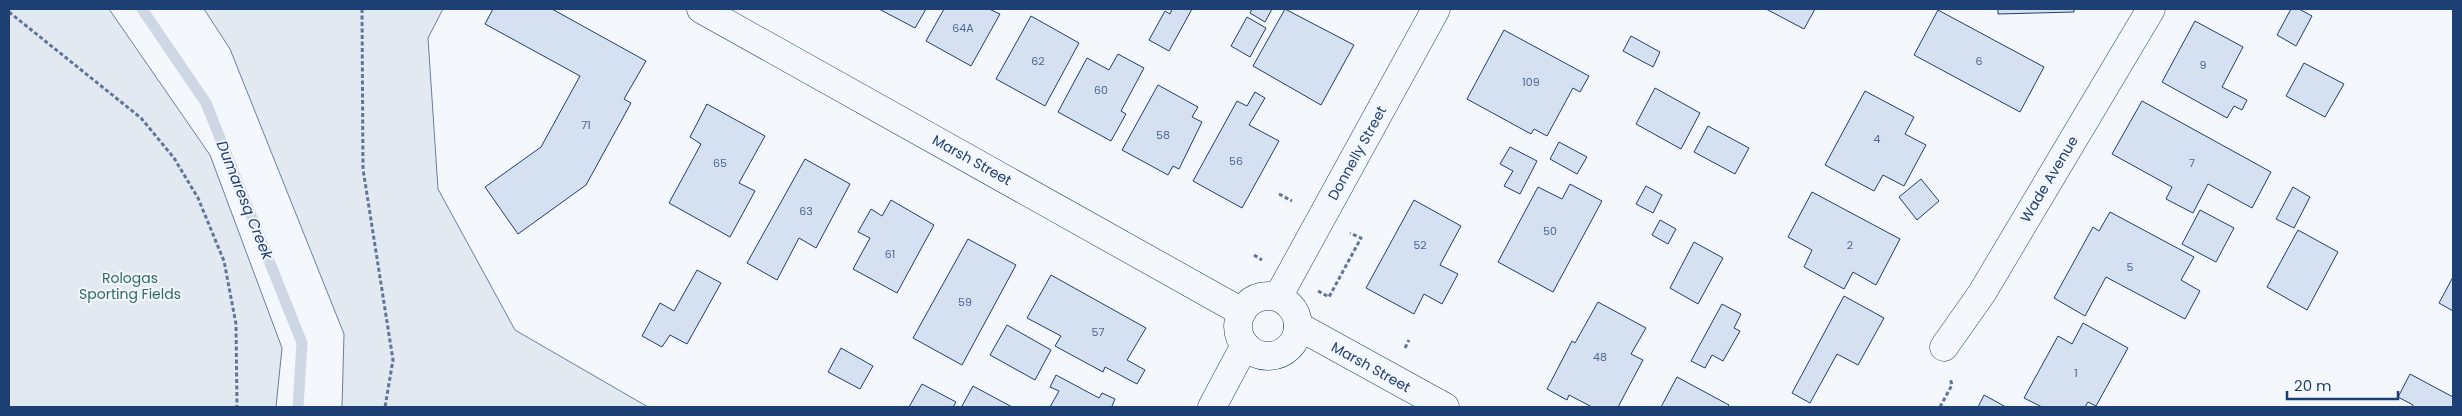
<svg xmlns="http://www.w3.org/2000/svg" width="2462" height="416" font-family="Poppins,sans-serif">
  <rect width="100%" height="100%" fill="#f4f7fb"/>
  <!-- green -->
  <g fill="#e3e9f0" stroke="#687fa3">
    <path d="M9 9H109L210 155 282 348 276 407H9Z"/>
    <path d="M204 9H443L428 38 438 189 515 330 648 407H342L344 334 230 49Z"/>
  </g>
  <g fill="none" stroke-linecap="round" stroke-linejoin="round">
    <!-- stream -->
    <path stroke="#cfd7e4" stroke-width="11" d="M142 9 206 103 302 343 298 407"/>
  </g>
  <!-- building -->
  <g fill="#d5e0f0" stroke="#1d3f73">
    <path d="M493 9H552L646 61 624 99 631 103 586 185 518 234 485 187 541 147 580 76 485 24Z"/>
    <path d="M879 9H926L915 28Z"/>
    <path d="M944 9H989L1000 14 971 66 926 41Z"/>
    <path d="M1172 9H1192L1169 51 1149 40 1165 11 1170 14Z"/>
    <path d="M1252 9H1272L1265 22 1250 13Z"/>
    <path d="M1285 9 1354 45 1321 105 1253 66Z"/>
    <path d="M1766 9H1815L1804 29Z"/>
    <path d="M1998 9H2074V12L1998 14Z"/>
    <path d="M2291 9H2299L2312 16 2296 46 2277 35Z"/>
    <path d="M1938 10 2044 67 2020 112 1914 55Z"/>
    <path d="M1031 16 1079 43 1045 106 996 79Z"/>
    <path d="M1247 17 1266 28 1250 57 1231 46Z"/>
    <path d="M2195 21 2243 47 2222 87 2247 100 2242 110 2234 106 2227 118 2162 82Z"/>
    <path d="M1504 30 1589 76 1580 92 1573 88 1547 136 1534 129 1531 134 1467 99Z"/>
    <path d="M1631 36 1660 52 1653 67 1623 51Z"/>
    <path d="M1118 54 1144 68 1121 111 1126 114 1111 141 1058 112 1087 58 1109 70Z"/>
    <path d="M2304 63 2344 84 2325 117 2286 96Z"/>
    <path d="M1158 85 1198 107 1192 117 1202 122 1179 169 1173 166 1168 175 1122 150Z"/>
    <path d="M1655 88 1700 113 1681 149 1636 124Z"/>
    <path d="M1865 91 1914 117 1905 134 1926 145 1904 186 1883 175 1874 191 1825 165Z"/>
    <path d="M1255 92 1265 98 1249 125 1279 141 1242 208 1193 181 1237 101 1247 106Z"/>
    <path d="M2142 101 2271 172 2252 208 2208 184 2193 213 2166 199 2172 187 2112 154Z"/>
    <path d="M707 104 765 136 739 183 755 191 730 237 669 203 701 144 690 137Z"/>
    <path d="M1708 126 1749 148 1735 174 1694 152Z"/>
    <path d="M1559 142 1587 157 1577 174 1550 159Z"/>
    <path d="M1510 147 1537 161 1520 194 1504 186 1513 171 1500 164Z"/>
    <path d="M805 159 850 184 816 248 799 238 777 280 747 263Z"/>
    <path d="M1921 179 1939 201 1917 220 1899 197Z"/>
    <path d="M1570 184 1602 201 1553 292 1498 262 1538 187 1562 199Z"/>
    <path d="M1646 186 1662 195 1653 213 1636 204Z"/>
    <path d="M2293 187 2310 197 2294 228 2276 219Z"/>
    <path d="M1812 192 1900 239 1876 285 1853 272 1844 289 1804 267 1812 250 1788 237Z"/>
    <path d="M891 200 934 225 897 293 853 269 870 238 858 232 871 209 882 216Z"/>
    <path d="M1414 200 1461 226 1440 265 1458 274 1442 304 1424 294 1414 314 1366 288Z"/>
    <path d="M2200 210 2234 228 2216 262 2182 244Z"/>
    <path d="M2110 212 2194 257 2181 280 2200 291 2185 319 2106 277 2085 316 2054 298 2093 227 2099 231Z"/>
    <path d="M1660 220 1676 229 1668 244 1652 235Z"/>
    <path d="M2298 230 2338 252 2307 310 2267 287Z"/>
    <path d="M968 239 1016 265 962 365 913 338Z"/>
    <path d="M1694 242 1723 258 1698 304 1670 288Z"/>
    <path d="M697 270 721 283 687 344 670 335 662 347 642 336 660 303 674 311Z"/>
    <path d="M1051 275 1146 328 1127 360 1145 370 1137 384 1105 367 1103 372 1055 346 1061 336 1027 318Z"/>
    <path d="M2453 277V311L2439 303Z"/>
    <path d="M1844 296 1884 318 1858 365 1837 354 1810 403 1792 393Z"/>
    <path d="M1598 302 1646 328 1631 354 1643 360 1618 407H1592L1569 395 1567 400 1547 389 1572 341 1575 343Z"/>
    <path d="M1722 304 1741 314 1734 328 1740 331 1723 361 1712 355 1705 368 1691 361Z"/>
    <path d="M2083 323 2128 348 2096 406 2088 402 2085 407H2042L2024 398 2058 336 2072 344Z"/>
    <path d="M1007 325 1051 350 1035 380 990 355Z"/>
    <path d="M841 348 873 366 860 389 828 372Z"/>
    <path d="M2410 374 2453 397V407H2412L2413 405 2398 397Z"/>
    <path d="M1056 375 1099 398 1102 393 1115 399 1112 406 1115 407H1050L1059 391 1050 387Z"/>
    <path d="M1677 377 1729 405 1727 407H1661Z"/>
    <path d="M922 384 956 402 953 407H909Z"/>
    <path d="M973 386 1012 407H963L962 406Z"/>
    <path d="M1984 395 2006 407H1978Z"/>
  </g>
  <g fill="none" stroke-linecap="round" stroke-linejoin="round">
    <defs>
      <g id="minor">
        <path d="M1944 347 1982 293 2151 9"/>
        <path d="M1212 407 1245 345"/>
      </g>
      <path id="tertiary" d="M1278 297 1436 9"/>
      <g id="secondary">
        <path d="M701 9 1242 312"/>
        <circle cx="1268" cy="326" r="30"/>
        <path d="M1298 326 1445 407"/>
      </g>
    </defs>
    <!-- minor casing -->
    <use href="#minor" stroke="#1d3f73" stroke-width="29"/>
    <!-- tertiary casing -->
    <use href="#tertiary" stroke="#1d3f73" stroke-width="29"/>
    <!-- secondary casing -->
    <use href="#secondary" stroke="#1d3f73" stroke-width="29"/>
    <!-- path -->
    <g stroke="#5e769c" stroke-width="3" stroke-dasharray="4 2.5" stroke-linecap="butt">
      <path d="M362 9 363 169 393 360 385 407"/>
      <path d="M9 12 141 118 174 158 198 198 224 261 236 324 237 407"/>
      <path d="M1279 194 1292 201"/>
      <path d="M1254 255 1262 260"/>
      <path d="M1318 291 1329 297 1361 238 1350 233"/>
      <path d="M1405 348 1409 340"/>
      <path d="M1940 407 1952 385 1950 378"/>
    </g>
    <!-- minor -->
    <use href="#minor" stroke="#f4f7fb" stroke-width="28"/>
    <!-- tertiary -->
    <use href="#tertiary" stroke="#f4f7fb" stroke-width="28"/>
    <!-- secondary -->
    <use href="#secondary" stroke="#f4f7fb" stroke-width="28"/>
  </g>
  <g text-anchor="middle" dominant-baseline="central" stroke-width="4" stroke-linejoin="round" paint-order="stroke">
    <!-- number labels -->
    <g font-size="11" fill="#4b6792">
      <text x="963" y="28">64A</text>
      <text x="1038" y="61">62</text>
      <text x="1979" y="61">6</text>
      <text x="2203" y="65">9</text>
      <text x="1531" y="82">109</text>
      <text x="1101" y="90">60</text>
      <text x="586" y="125">71</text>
      <text x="1163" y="135">58</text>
      <text x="1877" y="139">4</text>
      <text x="1236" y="161">56</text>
      <text x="720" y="163">65</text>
      <text x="2192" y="163">7</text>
      <text x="806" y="211">63</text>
      <text x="1550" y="231">50</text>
      <text x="1420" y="245">52</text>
      <text x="1850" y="245">2</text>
      <text x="890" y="254">61</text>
      <text x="2130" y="267">5</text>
      <text x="965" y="302">59</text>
      <text x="1098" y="332">57</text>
      <text x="1600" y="357">48</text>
      <text x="2076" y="373">1</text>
    </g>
    <!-- street labels -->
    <g font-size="14" fill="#1d3f73" stroke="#f4f7fb">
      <text transform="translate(1357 153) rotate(-61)">Donnelly Street</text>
      <text transform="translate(972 160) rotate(29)">Marsh Street</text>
      <text transform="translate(2049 179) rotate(-59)">Wade Avenue</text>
      <text transform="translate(1371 367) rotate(29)">Marsh Street</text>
    </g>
    <!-- park labels -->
    <g font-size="14" fill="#2c6c60" stroke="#f4f7fb">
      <text x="130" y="278">Rologas<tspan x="130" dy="16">Sporting Fields</tspan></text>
    </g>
    <!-- water labels -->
    <g font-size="15" font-style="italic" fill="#1d3f73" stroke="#f4f7fb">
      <text transform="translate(245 200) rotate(68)">Dumaresq Creek</text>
    </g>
  </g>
  <!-- border -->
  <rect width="2462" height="416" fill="none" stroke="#1d3f73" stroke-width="20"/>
  <!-- scale -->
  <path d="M2287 391v8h111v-8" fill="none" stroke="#1d3f73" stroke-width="2.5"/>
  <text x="2294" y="391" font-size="15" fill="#1d3f73" stroke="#f4f7fb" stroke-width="4" paint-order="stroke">20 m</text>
</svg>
